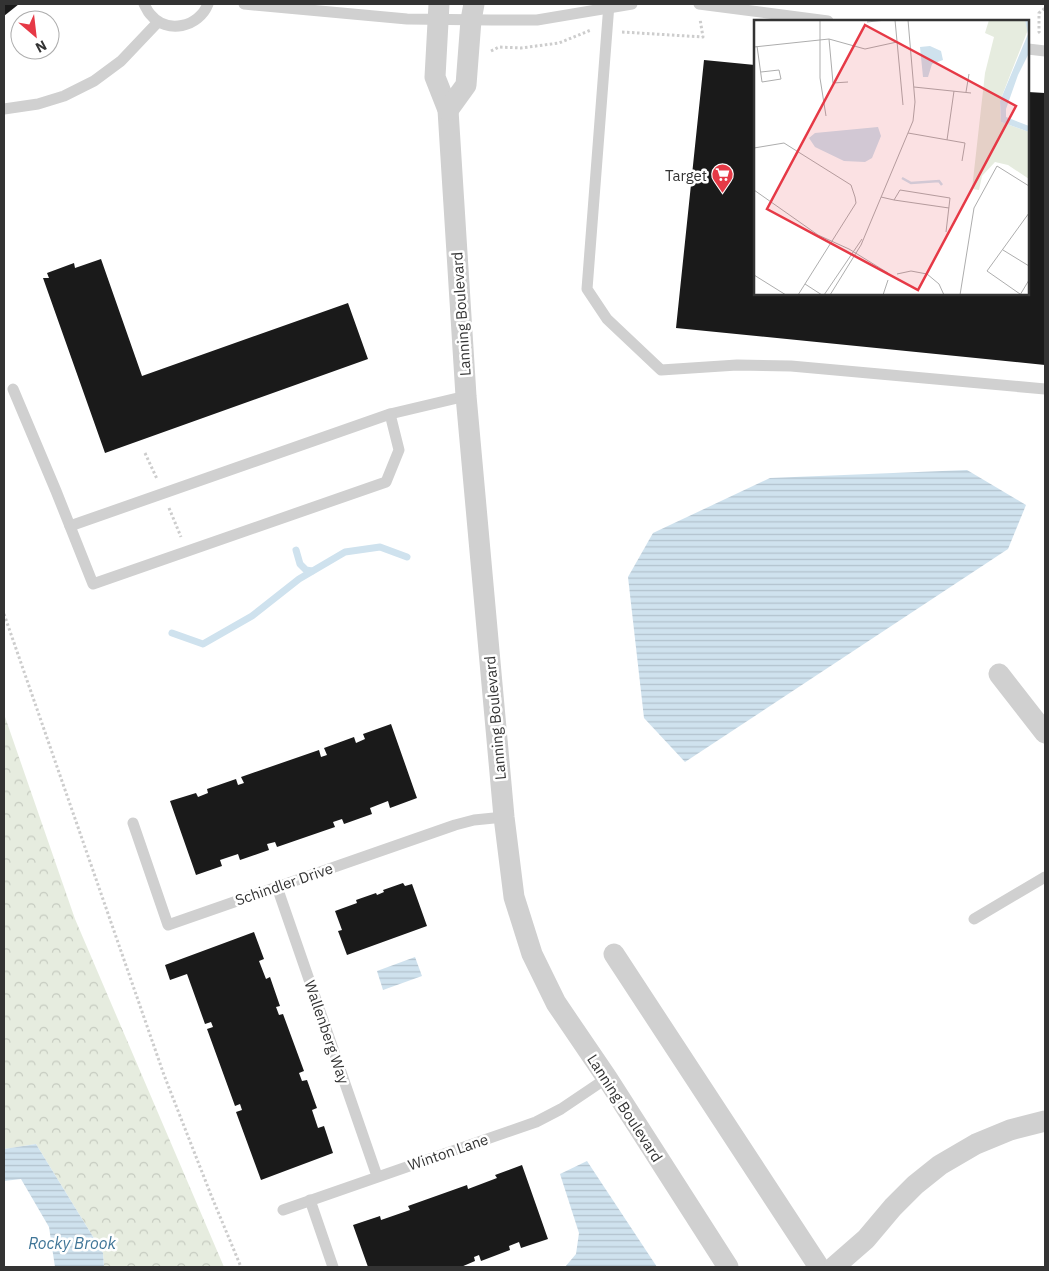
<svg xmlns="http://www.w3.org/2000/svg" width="1049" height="1271" font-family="'IBM Plex Sans',sans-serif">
  <defs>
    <pattern id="forest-crowns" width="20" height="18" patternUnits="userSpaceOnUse" patternTransform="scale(1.25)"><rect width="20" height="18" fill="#e6ecdf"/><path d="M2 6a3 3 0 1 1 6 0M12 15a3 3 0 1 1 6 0" fill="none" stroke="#c6cbc0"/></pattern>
    <pattern id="water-rules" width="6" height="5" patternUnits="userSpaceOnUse" patternTransform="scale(1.25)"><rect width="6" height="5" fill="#cfe2ee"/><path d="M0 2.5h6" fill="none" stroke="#b2c2cd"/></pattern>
  </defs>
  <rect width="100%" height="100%" fill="#fff"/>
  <!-- forest -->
  <path fill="url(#forest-crowns)" d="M4 714 75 919 224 1267H104L103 1253 36 1144 4 1149Z"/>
  <!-- water -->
  <g fill="url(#water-rules)">
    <path d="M967 470 1026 505 1008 549 685 762 644 718 628 577 653 533 770 478Z"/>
    <path d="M415 957 422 976 383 990 377 971Z"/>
    <path d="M36 1144 103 1253 104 1267H55L49 1227 21 1179 4 1181V1149Z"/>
    <path d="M587 1161 657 1267H565L576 1254 579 1233 560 1174Z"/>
  </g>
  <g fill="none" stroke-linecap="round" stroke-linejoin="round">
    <!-- stream -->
    <g stroke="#cfe2ee" stroke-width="7">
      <path d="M296 550 300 564 306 570 312 571"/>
      <path d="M172 633 203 644 252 616 299 579 345 552 380 547 407 557"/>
    </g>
  </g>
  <!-- building -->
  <g fill="#1a1a1a">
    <path d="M4 4H19L4 16Z"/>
    <path d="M704 60 755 65V294H1028V92L1045 93V365L676 328Z"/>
    <path d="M101 259 142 376 348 303 368 359 105 453 43 278H49L47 273 74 263 75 268Z"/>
    <path d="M391 724 417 798 390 808 388 801 370 808 372 814 344 824 342 819 333 822 335 827 277 847 275 842 267 844 269 850 240 860 238 854 220 860 222 866 196 875 170 801 196 793 198 797 208 793 207 789 236 779 238 785 244 783 241 777 319 750 321 757 327 755 324 748 354 737 356 743 365 739 363 734Z"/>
    <path d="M403 883 405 886 412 884 427 926 347 955 338 931 342 930 335 911 357 903 356 900 376 893 377 895 384 892 383 890Z"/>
    <path d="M254 932 264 959 259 961 266 979 270 977 280 1006 276 1007 279 1015 283 1014 304 1071 299 1073 302 1081 307 1080 317 1108 312 1110 318 1128 324 1126 333 1153 261 1180 236 1112 242 1110 240 1104 235 1106 207 1029 213 1027 211 1022 205 1024 187 974 170 980 165 965Z"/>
    <path d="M522 1165 548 1239 521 1248 519 1242 509 1246 510 1250 481 1261 479 1255 474 1257 475 1261 461 1267H448V1266L445 1267H368L353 1225 380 1216 381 1220 410 1210 408 1206 467 1185 468 1189 497 1178 495 1175Z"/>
  </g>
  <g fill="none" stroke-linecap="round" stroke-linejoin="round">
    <!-- path -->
    <g stroke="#cdcdcd" stroke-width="3" stroke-dasharray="2.5 2.5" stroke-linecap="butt">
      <path d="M622 32 703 37 700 19"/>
      <path d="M1040 33 1039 32V13L1045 8"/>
      <path d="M491 51 499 47 521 48 559 43 591 30"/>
      <path d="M145 453 157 479"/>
      <path d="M169 508 181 537"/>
      <path d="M4 614 164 1075 211 1195 241 1267"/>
    </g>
    <!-- lane -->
    <g stroke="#d0d0d0" stroke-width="11">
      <path d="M144 4C146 7 147 11 150 14 167 35 199 27 208 4"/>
      <path d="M244 4 407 19 491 20H537L632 4"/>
      <path d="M609 4 587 289 607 319 661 370 737 365 791 366 1045 389"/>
      <path d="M699 4 828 21"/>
      <path d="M1028 49 1045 51"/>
      <path d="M4 109 38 104 64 96 94 81 121 61 158 22"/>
      <path d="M13 389 56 491 93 584 386 482 399 450 390 414 466 396"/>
      <path d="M70 526 390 414"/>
      <path d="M133 823 168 925 455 825 474 820 504 817"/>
      <path d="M277 887 377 1176"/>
      <path d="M974 919 1045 877"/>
      <path d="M310 1200 333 1267"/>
      <path d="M283 1210 536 1122 561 1109 607 1078"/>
    </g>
    <!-- street -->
    <g stroke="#d0d0d0" stroke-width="21">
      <path d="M439 4 435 77 448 110 466 396 504 817 514 897 532 954 556 1003 607 1078 728 1267"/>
      <path d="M448 110 466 85 471 20 474 4"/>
      <path d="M999 674 1045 733"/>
      <path d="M614 954 819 1267"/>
      <path d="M834 1267 866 1239 893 1207 915 1185 940 1165 976 1144 1010 1130 1045 1121"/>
    </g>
  </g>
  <!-- icons -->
  <defs>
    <symbol id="supermarket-pin" viewBox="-11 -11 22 30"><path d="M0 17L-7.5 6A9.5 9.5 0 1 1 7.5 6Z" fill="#e63946" stroke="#fff"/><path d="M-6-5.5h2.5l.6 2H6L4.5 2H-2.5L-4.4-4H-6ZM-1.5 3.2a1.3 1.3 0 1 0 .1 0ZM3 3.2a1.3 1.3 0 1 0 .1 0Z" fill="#fff"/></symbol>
  </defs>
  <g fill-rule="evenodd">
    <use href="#supermarket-pin" x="710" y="162" width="25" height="34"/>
  </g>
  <g text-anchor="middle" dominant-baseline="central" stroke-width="5" stroke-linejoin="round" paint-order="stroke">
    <!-- poi labels -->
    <g font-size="15" fill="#333" stroke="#fff" text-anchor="end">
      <text x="707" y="175">Target</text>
    </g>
    <!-- street labels -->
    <g font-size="15" fill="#333" stroke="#fff">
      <text transform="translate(461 314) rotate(-94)">Lanning Boulevard</text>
      <text transform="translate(495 718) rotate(-95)">Lanning Boulevard</text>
      <text transform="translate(284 884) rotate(-19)">Schindler Drive</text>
      <text transform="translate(327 1032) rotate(71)">Wallenberg Way</text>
      <text transform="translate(625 1108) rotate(57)">Lanning Boulevard</text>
      <text transform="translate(448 1152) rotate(-19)">Winton Lane</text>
    </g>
    <!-- water labels -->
    <g font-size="16" font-style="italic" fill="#3f7597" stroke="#fff">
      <text x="72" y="1243">Rocky Brook</text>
    </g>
  </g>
  <!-- overview -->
  <g transform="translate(754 20)">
    <rect width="275" height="275" fill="#fff"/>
    <path d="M235 0H271L275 7 246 81 247 102 275 112V159L254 145 241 142 228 156 225 170 218 169 231 53 240 17 231 13Z" fill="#e6ecdf"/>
    <path d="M271 0H275V33L264 55 252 89V97L275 106V112L247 102 246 81 274 14ZM176 26 187 31 189 40 178 44 174 57H169L166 27ZM124 107 127 116 118 138 111 142 90 141 61 127 55 118 61 113Z" fill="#cfe2ee"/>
    <path fill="none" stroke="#cfe2ee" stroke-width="2.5" d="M148 158 157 163 185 161 188 165"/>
    <path fill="none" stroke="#adadad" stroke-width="1" d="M66 0V58L72 96M141 0 149 85M113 2 132 0M75 19 79 63 94 62M3 26 8 62 27 59 25 50 7 52M0 27 75 19 111 29 143 22M0 49V27M160 67 217 73M212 72 215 54M154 113 211 123 208 141M193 120 200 71M0 128 30 123 97 165 101 177 102 183 44 275M0 170 64 215 95 229 134 253M127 177 140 180 146 170 196 178 192 212M140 180 195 188M249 230 275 246M143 254 157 251 173 254 185 264 190 275M0 255 32 275M51 264 68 275M266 274 233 251 275 193M70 275 108 219M76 275 107 225 159 101 161 82 154 0M129 275 134 260M206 275 220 188 243 146 275 166M266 275 275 260"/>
    <path fill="#e63946" fill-opacity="0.15" stroke="#e63946" stroke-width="2.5" d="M111 5 262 86 164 270 13 189Z"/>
    <rect width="275" height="275" fill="none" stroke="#333" stroke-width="2.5"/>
  </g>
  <!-- border -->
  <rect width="1049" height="1271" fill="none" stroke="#333333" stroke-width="10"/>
  <!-- north arrow -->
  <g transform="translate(35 35) rotate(152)"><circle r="24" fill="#ffffff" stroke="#adadad"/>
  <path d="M0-4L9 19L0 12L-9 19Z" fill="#e63946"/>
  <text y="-8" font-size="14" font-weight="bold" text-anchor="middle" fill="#333333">N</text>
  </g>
</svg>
